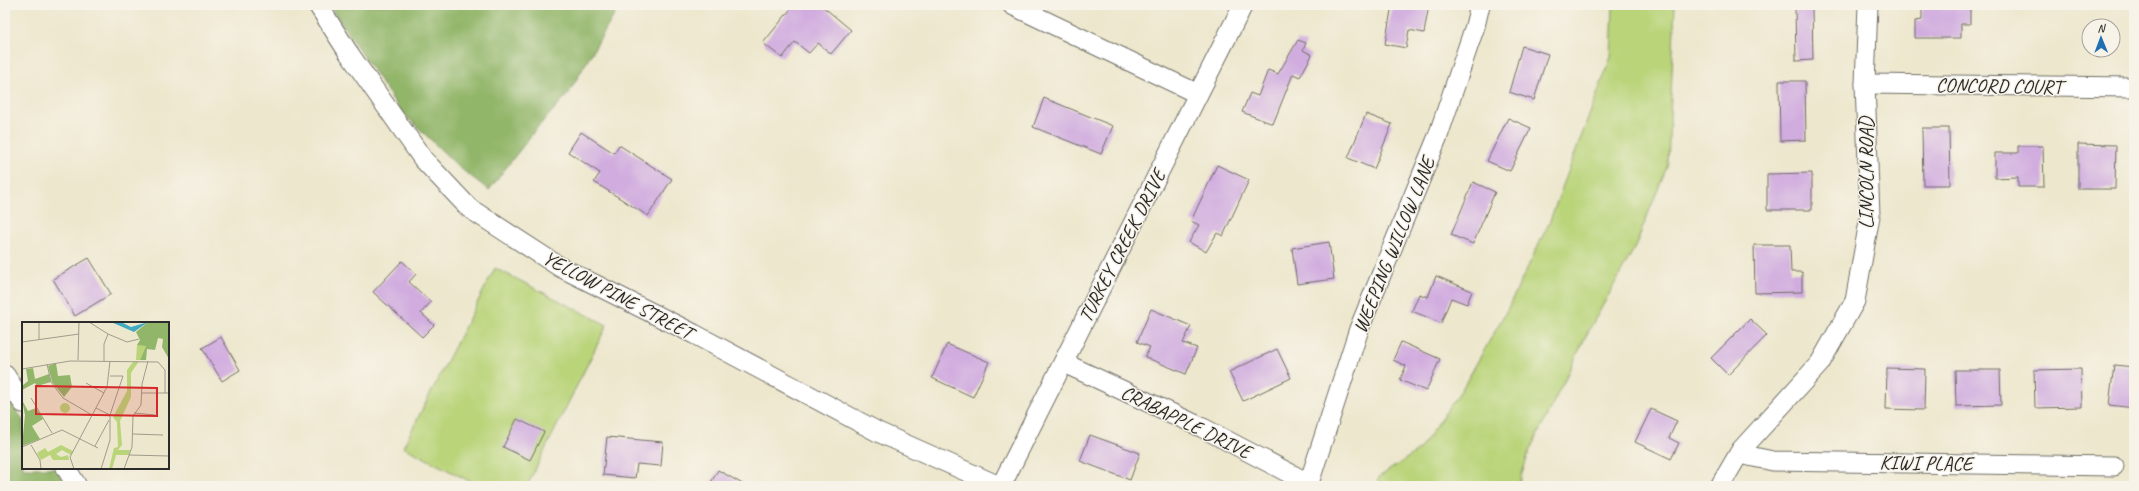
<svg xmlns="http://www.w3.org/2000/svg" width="2139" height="491" font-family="Caveat,sans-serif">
  <rect width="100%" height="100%" fill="#f7f3e8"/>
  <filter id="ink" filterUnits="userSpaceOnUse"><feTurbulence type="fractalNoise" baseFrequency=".025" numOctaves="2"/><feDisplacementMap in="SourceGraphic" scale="8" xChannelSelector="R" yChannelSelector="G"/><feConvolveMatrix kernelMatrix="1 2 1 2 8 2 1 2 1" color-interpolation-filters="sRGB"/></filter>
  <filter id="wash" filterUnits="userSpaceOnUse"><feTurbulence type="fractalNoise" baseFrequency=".012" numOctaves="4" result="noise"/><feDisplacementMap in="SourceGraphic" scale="16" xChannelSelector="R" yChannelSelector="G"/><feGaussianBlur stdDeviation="0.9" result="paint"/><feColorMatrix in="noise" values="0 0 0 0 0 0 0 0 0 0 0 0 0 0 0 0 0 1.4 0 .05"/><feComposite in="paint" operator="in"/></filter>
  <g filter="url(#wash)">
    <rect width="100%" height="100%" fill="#ede7cd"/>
    <!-- green -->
    <g fill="#b9d479" stroke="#728052">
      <path d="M1613 5H1675L1668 164 1635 247 1588 332 1529 452 1518 486H1376L1379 477 1419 450 1462 389 1507 310 1549 223 1611 57Z"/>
      <path d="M495 268 607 325 527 486H479L403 447Z"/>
    </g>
    <!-- forest -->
    <g fill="#92b669" stroke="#5e704a">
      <path d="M329 5H620L568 94 536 129 489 190 460 168 400 110Z"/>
      <path d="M5 394 23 420V468H55L66 486H5Z"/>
    </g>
    <g id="blocks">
      <!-- building -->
      <g fill="#d0acdf">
        <path d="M794 5H821L851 30 831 54 818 43 809 53 795 42 782 58 763 43Z"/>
        <path d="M1392 5H1429L1424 33 1409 30 1406 48 1385 44Z"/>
        <path d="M1922 5 1970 6V24H1961V38H1915V21L1922 20Z"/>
        <path d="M1795 8H1812L1813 60 1796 61Z"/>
        <path d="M1298 40 1306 43 1303 50 1312 55 1300 77 1293 74 1273 124 1242 112 1250 93 1258 96 1268 70 1278 74Z"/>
        <path d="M1522 46 1548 54 1534 100 1509 92Z"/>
        <path d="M1779 81H1805L1806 140 1780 141Z"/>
        <path d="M1044 98 1113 126 1101 154 1033 127Z"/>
        <path d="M1366 114 1392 124 1374 169 1348 158Z"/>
        <path d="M1508 118 1531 128 1510 171 1487 161Z"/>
        <path d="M1922 128H1949L1950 185H1923Z"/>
        <path d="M581 132 614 153 619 145 672 179 648 216 594 182 600 173 568 152Z"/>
        <path d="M2078 144 2116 145 2115 189H2078Z"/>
        <path d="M2018 146H2043L2044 187H2018V177L1995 178V153H2018Z"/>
        <path d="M1217 165 1249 180 1223 236 1217 233 1206 252 1189 242 1199 225 1191 221Z"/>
        <path d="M1812 173V210H1767V174Z"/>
        <path d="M1473 182 1495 192 1473 244 1451 235Z"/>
        <path d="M1329 242 1334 279 1297 284 1292 248Z"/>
        <path d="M1754 245H1790L1791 272H1802V292L1755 293Z"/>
        <path d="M89 258 111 294 75 316 53 279Z"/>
        <path d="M402 261 416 274 409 282 431 302 421 313 434 325 422 337 373 292Z"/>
        <path d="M1436 276 1472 291 1467 304 1451 298 1441 323 1412 311 1419 294 1428 297Z"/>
        <path d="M1151 309 1191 326 1183 343 1197 348 1186 374 1145 357 1150 347 1137 342Z"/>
        <path d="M1750 319 1767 335 1728 375 1711 358Z"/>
        <path d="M221 337 240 370 222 381 202 348Z"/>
        <path d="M1401 342 1440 359 1426 391 1400 380 1406 366 1393 360Z"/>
        <path d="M947 344 989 362 973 397 932 378Z"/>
        <path d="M1277 349 1291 378 1243 401 1229 372Z"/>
        <path d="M2114 365 2134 367V408L2109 405Z"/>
        <path d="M1887 368 1925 369 1924 410 1886 409Z"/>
        <path d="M2081 369 2082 407 2035 408 2034 370Z"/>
        <path d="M1955 370H2000L2001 405 1956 406Z"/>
        <path d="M1651 409 1677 421 1669 438 1679 443 1671 459 1635 442Z"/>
        <path d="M517 419 544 432 530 460 503 447Z"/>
        <path d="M1090 435 1140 453 1130 480 1080 461Z"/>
        <path d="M607 437 663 442 661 466 637 464 635 478 603 475Z"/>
        <path d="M718 470 746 486H709Z"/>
      </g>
    </g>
  </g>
  <g filter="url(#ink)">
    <use href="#blocks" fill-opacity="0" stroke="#6f6d64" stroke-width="1"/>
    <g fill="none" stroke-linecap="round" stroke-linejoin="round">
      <defs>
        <g id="street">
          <path d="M318 5 348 52 423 159 469 208 560 267 694 334 878 432 999 486"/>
          <path d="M1012 5 1198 94"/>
          <path d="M1865 84 2134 87"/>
          <path d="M1064 363 1203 428 1308 483"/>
          <path d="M5 375 23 403"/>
          <path d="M1739 454 1773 461 2114 466"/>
          <path d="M66 468 77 486"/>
          <path d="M1001 486 1243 5"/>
          <path d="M1308 486 1359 329 1438 136 1475 26 1480 5"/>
          <path d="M1720 486 1741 450 1820 363 1855 301 1870 216 1865 84 1868 5"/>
        </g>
      </defs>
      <!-- street casing -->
      <use href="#street" stroke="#6f6d64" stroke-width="21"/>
      <!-- street -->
      <use href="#street" stroke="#fff" stroke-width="19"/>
    </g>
  </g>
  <g text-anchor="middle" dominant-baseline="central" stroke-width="3" stroke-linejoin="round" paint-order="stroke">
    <!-- street labels -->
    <g font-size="20" fill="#2b2b2b" stroke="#f7f3e8">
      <text transform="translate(1999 86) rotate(1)">CONCORD COURT</text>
      <text transform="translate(1866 173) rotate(-90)">LINCOLN ROAD</text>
      <text transform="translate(1394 245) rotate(-68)">WEEPING WILLOW LANE</text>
      <text transform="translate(1122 246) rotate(-63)">TURKEY CREEK DRIVE</text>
      <text transform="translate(618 295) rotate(28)">YELLOW PINE STREET</text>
      <text transform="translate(1186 422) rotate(26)">CRABAPPLE DRIVE</text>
      <text transform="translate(1926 463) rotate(1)">KIWI PLACE</text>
    </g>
  </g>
  <!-- overview -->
  <g transform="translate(22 322)">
    <rect width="147" height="147" fill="#ede7cd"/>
    <path d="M122 22 124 24 118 38H114L115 23ZM117 39 109 51V75L98 99 100 123 96 128H108L107 133H94L90 147H87L92 126 96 125 95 100 91 95 105 69V48L111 40ZM38 86a5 5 0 1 1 10 0a5 5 0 1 1-10 0ZM39 123 51 129 49 133 40 128 34 132 39 135 46 133 47 138H31L28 133 19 138 15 131 23 126 26 130Z" fill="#b9d479"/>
    <path d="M126 0H147V37L140 25 141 17 136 16 133 28 125 27 124 38H118L124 24 115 23 118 18 114 10ZM34 41 36 54 48 53 50 65 42 75 30 60 26 44ZM11 46 13 57 27 52 29 60 15 64 13 61 0 68V64L6 59 4 47ZM0 78 6 89 14 86 21 97 10 104 18 117 0 124 3 93Z" fill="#92b669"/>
    <path d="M89 0H99L109 5 126 0 112 10Z" fill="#42aac1"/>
    <path fill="none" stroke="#9f9c8c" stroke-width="1" d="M67 0 86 12 105 20 117 17M17 17V0M0 20 57 12M56 38 57 0M82 39V22L86 12M25 42 29 60 41 76 70 93M0 47 48 39 136 40 143 48V71M64 61 82 71M120 71H147M9 76 30 111M74 86 88 93M112 91 133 93M111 112 141 113M9 123 18 138 19 147M73 124 87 98M0 125 40 108 76 126M107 133 147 134M52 147 48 135 85 65 88 39M79 147 88 118V93L101 54H88M102 147 110 125 111 94 119 83 120 62 126 39"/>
    <path fill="#d62828" fill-opacity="0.15" stroke="#d62828" stroke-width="2" d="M14 64 135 66V94L14 92Z"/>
    <rect width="147" height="147" fill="none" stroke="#2b2b2b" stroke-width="2"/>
  </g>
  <!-- margin -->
  <rect width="2139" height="491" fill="none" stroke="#f7f3e8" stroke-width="20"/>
  <!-- north arrow -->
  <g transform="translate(2101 38) rotate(359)"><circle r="19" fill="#f7f3e8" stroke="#a5a39c"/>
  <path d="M0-3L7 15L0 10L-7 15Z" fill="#1f6fb2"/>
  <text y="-6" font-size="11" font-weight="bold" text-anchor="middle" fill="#2b2b2b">N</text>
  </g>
</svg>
